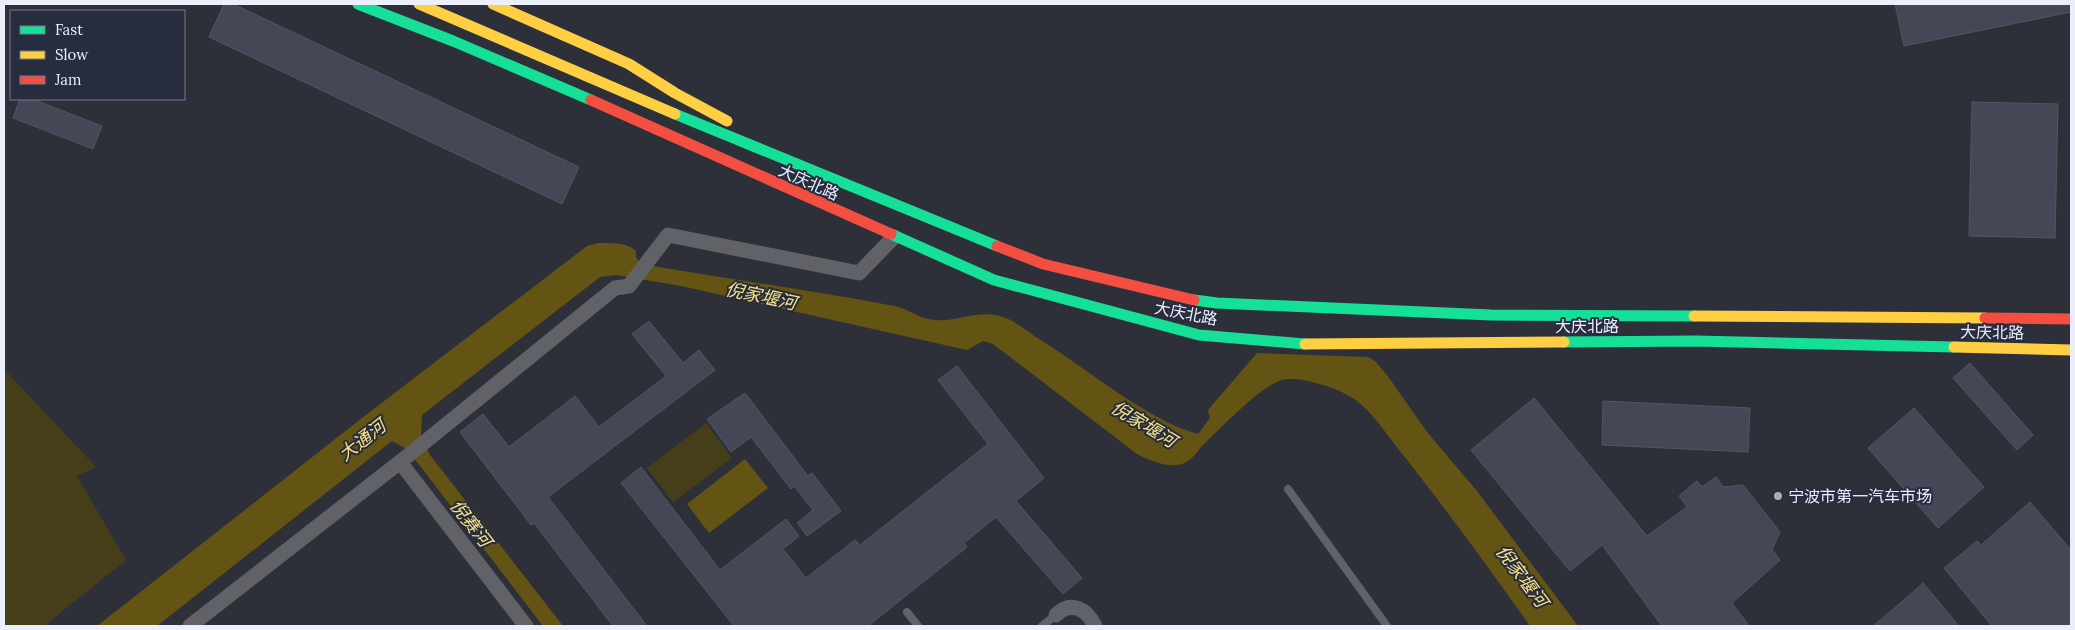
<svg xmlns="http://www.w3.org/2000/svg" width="2075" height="630" font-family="Lora,'Noto Sans SC',serif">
  <rect width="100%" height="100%" fill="#2d3039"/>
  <!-- green -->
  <g fill="#463e19">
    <path d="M4 369 96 467 77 476 126 560 44 626H4Z"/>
    <path d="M706 423 732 458 673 502 647 468Z"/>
  </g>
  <!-- water -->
  <g fill="#635413">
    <path d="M598 243C611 243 627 242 636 251V257L639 262 658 267C736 280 815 291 894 306 906 308 917 317 929 319 956 325 973 308 1003 317 1016 321 1028 332 1039 339 1085 367 1148 421 1198 434L1210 418 1208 410 1257 353 1368 357 1375 361 1387 375 1427 432 1477 491 1578 626H1530C1489 568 1448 512 1404 456 1388 437 1372 410 1351 397 1337 388 1299 375 1282 380 1261 386 1223 426 1206 442 1200 447 1195 457 1188 461 1174 471 1151 461 1137 454L993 344 983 341 967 350 681 286 616 275 600 277 422 415 421 436 430 455 563 626H543L407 449 392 441 157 626H97L362 418 587 246Z"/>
    <path d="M745 459 768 488 709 533 687 504Z"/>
  </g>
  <!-- building -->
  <g fill="#444856" stroke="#53565e">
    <path d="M224 4H233L579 167 562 204 209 37Z"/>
    <path d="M1895 4H2071V12L1904 46Z"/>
    <path d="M20 99H32L102 126 93 149 13 118Z"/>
    <path d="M1972 102 2058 104 2055 238 1969 236Z"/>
    <path d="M649 321 683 363 699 350 715 370 548 497 647 626H613L534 523 531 525 460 432 483 414 509 447 575 396 599 427 666 376 632 334Z"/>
    <path d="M1970 363 2033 435 2017 450 1953 378Z"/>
    <path d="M957 366 1044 478 1016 501 1082 578 1063 594 996 517 964 543 967 547 868 626H734L621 483 641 467 720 570 786 519 799 536 783 549 806 578 855 540 860 545 988 444 938 380Z"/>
    <path d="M745 393 808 476 812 473 841 511 807 536 797 523 813 510 794 486 791 489 751 437 731 452 707 419Z"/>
    <path d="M1534 398 1647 536 1687 507 1679 496 1697 481 1702 487 1716 477 1723 487 1743 485 1780 532 1772 550 1780 560 1732 603 1749 626H1662L1602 545 1570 571 1471 450Z"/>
    <path d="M1603 401 1750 408 1748 452 1602 445Z"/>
    <path d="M1914 408 1984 487 1938 528 1868 448Z"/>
    <path d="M2030 502 2071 550V626H1992L1944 568 1977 541 1981 545Z"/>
    <path d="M1923 583 1959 626H1873L1905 599Z"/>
  </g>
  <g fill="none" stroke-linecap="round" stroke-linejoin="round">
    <!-- lane -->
    <g stroke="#616267" stroke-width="8">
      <path d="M1288 489 1387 626"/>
      <path d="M907 612 918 626"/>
      <path d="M1042 626 1056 615"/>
    </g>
    <!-- street -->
    <g stroke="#616267" stroke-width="15">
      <path d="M400 462 615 288 629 286 668 235 859 273 894 237"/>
      <path d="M1056 615C1071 600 1087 609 1095 626"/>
      <path d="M190 626 400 462 526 626"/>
    </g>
    <!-- fast -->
    <g stroke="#16e098" stroke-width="11">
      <path d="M358 4 453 41 591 100"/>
      <path d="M675 114 997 246"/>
      <path d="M891 234 994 280 1199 335 1305 344"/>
      <path d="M1194 300 1217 303 1491 315 1694 316"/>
      <path d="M1564 342 1696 341 1954 347"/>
    </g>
    <!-- slow -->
    <g stroke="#ffcf43" stroke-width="11">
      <path d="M419 4 675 114"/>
      <path d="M493 4 629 64 675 93 727 121"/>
      <path d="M1694 316 1985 318"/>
      <path d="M1305 344 1564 342"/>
      <path d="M1954 347 2071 350"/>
    </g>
    <!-- jam -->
    <g stroke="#f24e42" stroke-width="11">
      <path d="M591 100 891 234"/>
      <path d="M997 246 1043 264 1194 300"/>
      <path d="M1985 318 2071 319"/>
    </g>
  </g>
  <!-- markers -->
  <circle fill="#a8acb7" stroke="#272d3f" stroke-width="2" cx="1778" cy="496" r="5"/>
  <g text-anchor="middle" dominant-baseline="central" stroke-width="4" stroke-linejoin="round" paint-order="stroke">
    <!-- street labels -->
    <g font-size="16" fill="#ebeffb" stroke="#272d3f">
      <text transform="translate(809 182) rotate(24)">大庆北路</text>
      <text transform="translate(1186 313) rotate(11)">大庆北路</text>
      <text x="1587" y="326">大庆北路</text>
      <text transform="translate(1992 332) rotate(1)">大庆北路</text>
    </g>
    <!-- poi labels -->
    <g font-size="16" fill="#ebeffb" stroke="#272d3f" text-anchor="start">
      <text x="1788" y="496">宁波市第一汽车市场</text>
    </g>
    <!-- water labels -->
    <g font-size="18" font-style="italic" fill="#fae384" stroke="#272d3f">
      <text transform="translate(761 296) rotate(12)">倪家堰河</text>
      <text transform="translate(1144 424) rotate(31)">倪家堰河</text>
      <text transform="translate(362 440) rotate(-38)">大通河</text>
      <text transform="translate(471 523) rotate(52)">倪赛河</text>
      <text transform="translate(1522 576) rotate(53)">倪家堰河</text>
    </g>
  </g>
  <!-- border -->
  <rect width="2075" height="630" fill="none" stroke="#ebeffb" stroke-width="10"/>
  <!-- legend -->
  <rect x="10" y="10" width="175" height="90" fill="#272d3f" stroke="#757b8a"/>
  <rect x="20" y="26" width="25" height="8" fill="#16e098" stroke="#757b8a"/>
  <text x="55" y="35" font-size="15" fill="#ebeffb">Fast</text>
  <rect x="20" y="51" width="25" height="8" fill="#ffcf43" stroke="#757b8a"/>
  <text x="55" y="60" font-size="15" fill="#ebeffb">Slow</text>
  <rect x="20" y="76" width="25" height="8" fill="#f24e42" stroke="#757b8a"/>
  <text x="55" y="85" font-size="15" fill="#ebeffb">Jam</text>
</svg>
